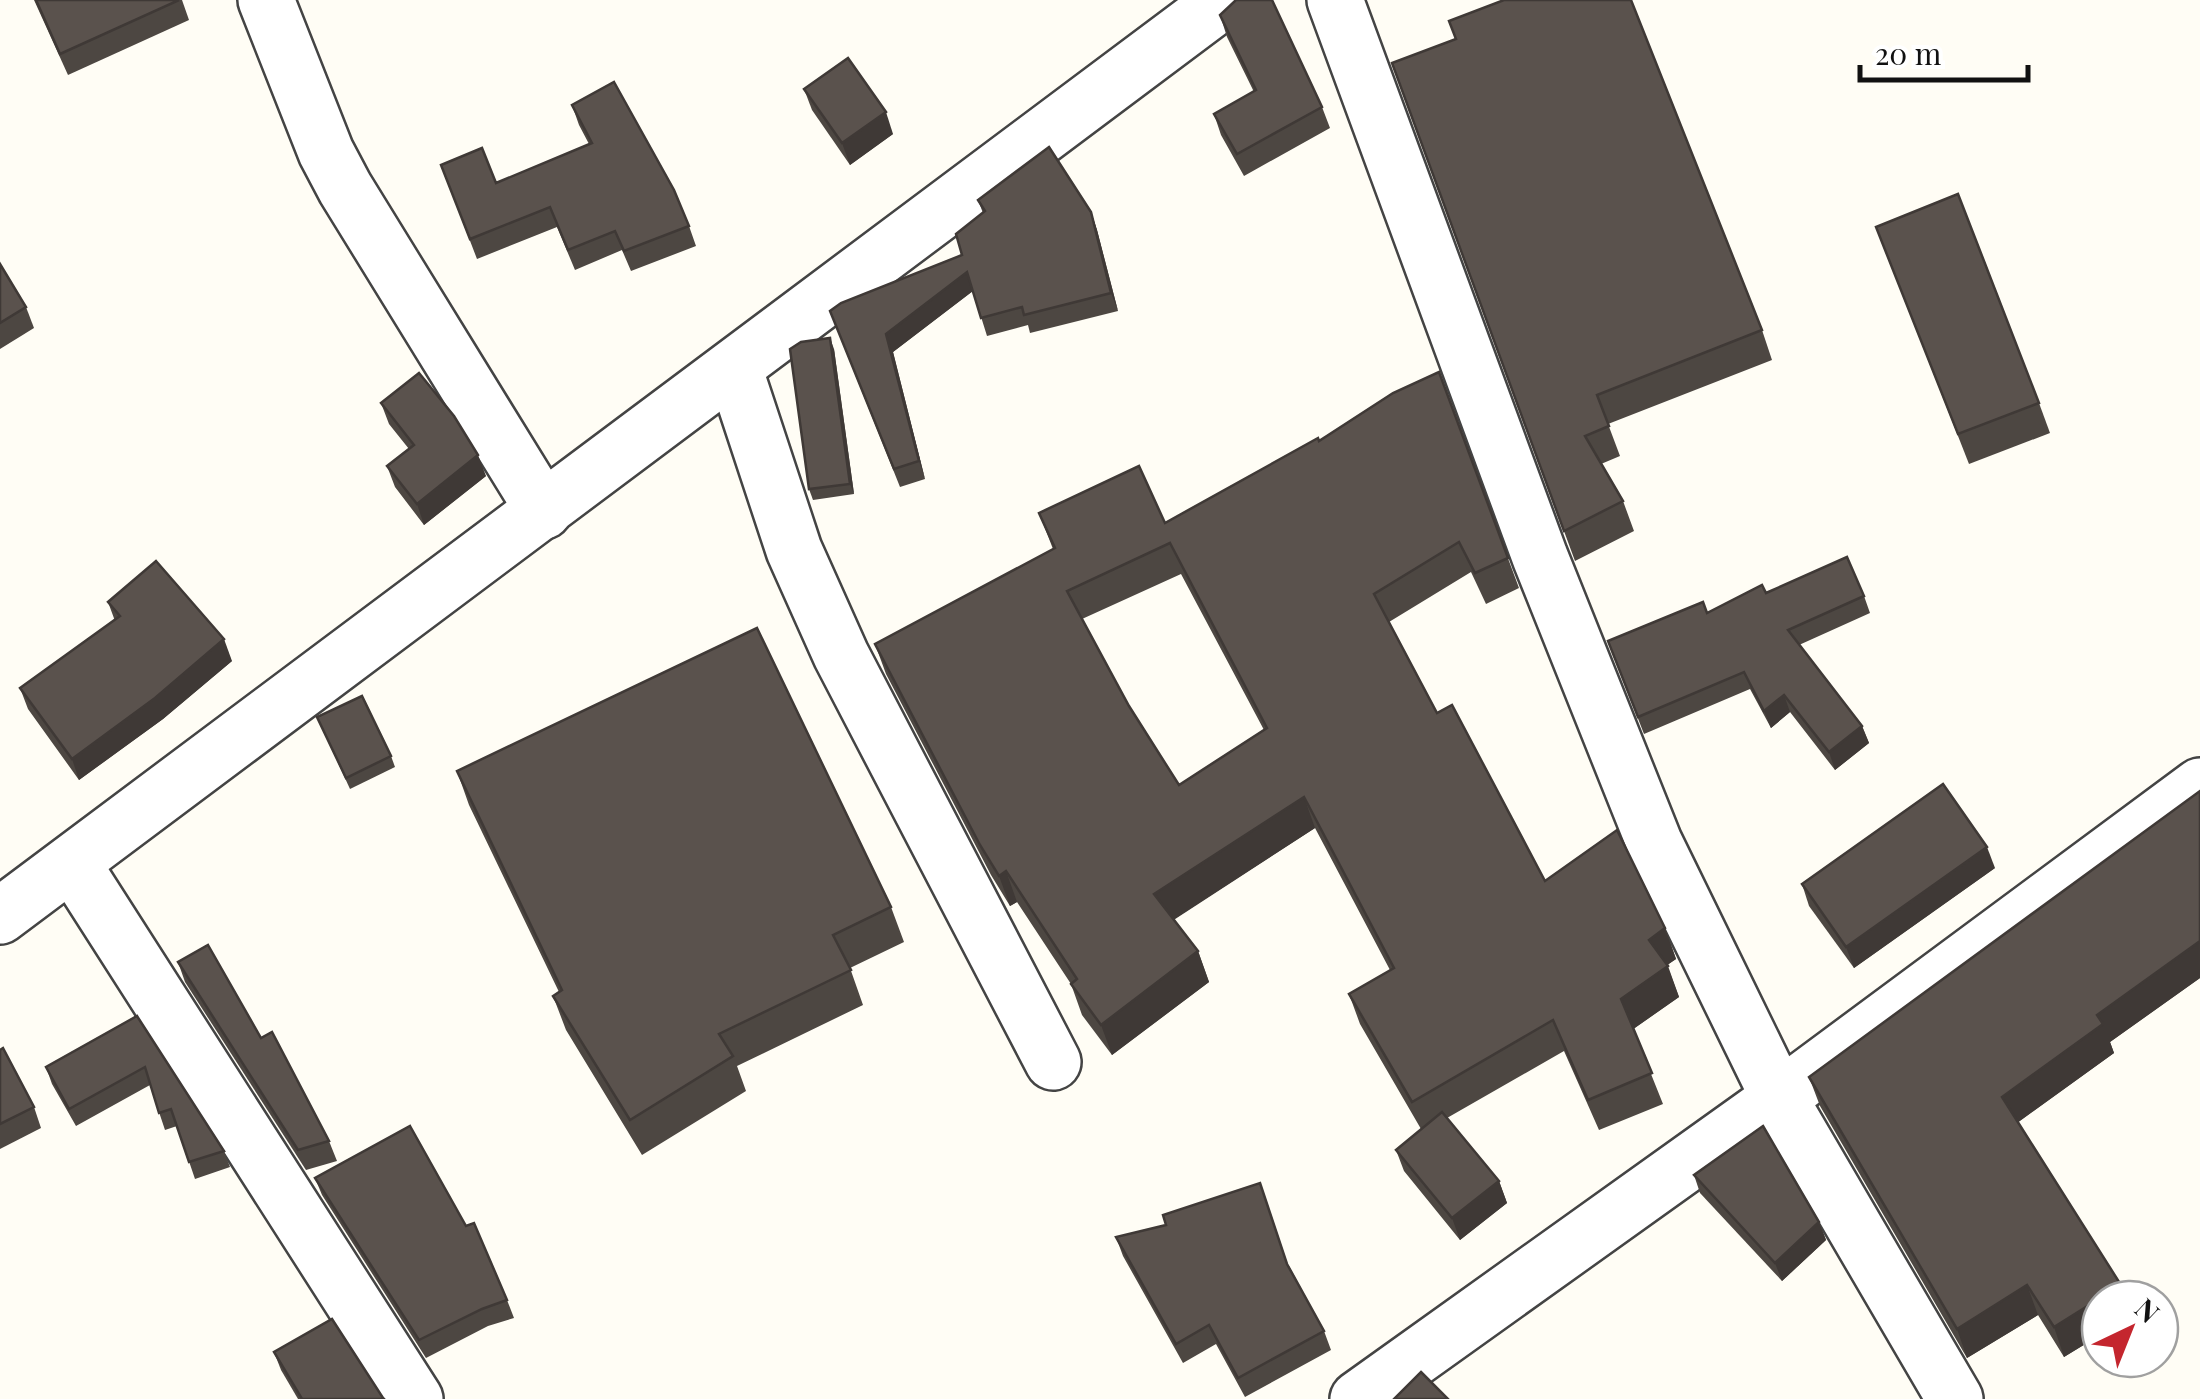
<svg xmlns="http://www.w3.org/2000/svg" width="2200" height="1399" font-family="'Playfair Display',serif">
  <rect width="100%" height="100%" fill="#fffdf5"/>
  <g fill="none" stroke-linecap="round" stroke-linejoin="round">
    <defs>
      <g id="minor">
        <path d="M266 0 326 152 345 188 544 511"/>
        <path d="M1335 0 1540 557 1654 842 1779 1098 1955 1399"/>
        <path d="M734 368 794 550 841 655 1053 1062"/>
        <path d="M72 863 415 1399"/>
        <path d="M0 916 1224 0"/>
        <path d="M1358 1399 1779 1098 2200 786"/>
      </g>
    </defs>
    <!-- minor casing -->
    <use href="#minor" stroke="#444" stroke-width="60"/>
    <!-- minor -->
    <use href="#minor" stroke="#fff" stroke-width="55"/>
  </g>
  <!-- wall -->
  <g fill="#4d4742" fill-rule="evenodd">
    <path d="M34 0H182L189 20 68 75Z"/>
    <path d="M1220 15 1322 107 1330 128 1244 176 1221 135 1214 114 1254 92 1227 37Z"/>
    <path d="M1392 63 1762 330 1772 360 1608 424 1620 456 1601 464 1623 501 1634 531 1575 561Z"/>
    <path d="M804 89 893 134 850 165 812 110Z"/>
    <path d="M572 105 689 226 696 246 631 271 622 250 575 270 557 227 477 259 441 165 496 183 589 144 579 125Z"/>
    <path d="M978 200 1091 212 1097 230 1118 311 1030 333 1028 325 987 336 973 291 893 352 925 479 900 487 837 329 962 255 983 213Z"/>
    <path d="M1876 227 2039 403 2050 433 1969 464Z"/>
    <path d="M0 264 26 307 34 328 0 349Z"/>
    <path d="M834 349 854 494 813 500 809 489Z"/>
    <path d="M1439 372 1519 588 1486 604 1471 572 1389 622 1437 713 1545 881 1665 928 1676 959 1667 965 1679 997 1633 1029 1663 1104 1599 1130 1564 1051 1447 1118 1499 1181 1507 1203 1460 1240 1404 1171 1396 1150 1421 1129 1360 1024 1349 994 1390 970 1315 828 1174 919 1198 951 1209 982 1112 1055 1082 1015 1071 984 1017 902 1010 906 991 875 886 674 875 644 1053 549 1039 513 1165 523 1319 441ZM1181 574 1264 730 1179 785 1129 706 1082 619Z"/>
    <path d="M381 403 486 476 424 525 395 487 387 466 409 449 389 424Z"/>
    <path d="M1766 593 1864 596 1870 613 1799 645 1862 726 1869 743 1835 770 1790 712 1771 728 1750 689 1644 734 1608 641 1707 613Z"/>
    <path d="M108 602 232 661 163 719 79 780 28 709 20 688 115 621Z"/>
    <path d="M317 717 391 756 395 767 350 789Z"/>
    <path d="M457 771 891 907 904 942 850 968 863 1005 737 1066 746 1091 642 1155 566 1030 553 996 559 992 469 805Z"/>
    <path d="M2200 791V978L2110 1042 2114 1053 2018 1122 2121 1285 2126 1299H2100V1335L2064 1357 2038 1315 1967 1358 1820 1106 1809 1077Z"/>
    <path d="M1995 868 1854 968 1809 906 1802 884Z"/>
    <path d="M178 962 261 1038 329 1141 337 1161 306 1170 185 982Z"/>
    <path d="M137 1016 224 1151 230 1167 195 1179 177 1126 165 1130 150 1085 76 1126 52 1084 46 1067Z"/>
    <path d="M0 1050 34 1107 41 1128 0 1149Z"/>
    <path d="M1694 1175 1819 1222 1826 1240 1782 1281 1700 1193Z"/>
    <path d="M315 1178 507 1300 514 1318 488 1326 426 1358 322 1195Z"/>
    <path d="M1116 1237 1289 1266 1324 1331 1331 1350 1245 1397 1216 1344 1183 1363 1123 1256Z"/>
    <path d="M274 1352 384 1399H298L281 1370Z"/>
  </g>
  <!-- shaded-wall -->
  <g fill="#3f3936">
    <path d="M886 112 893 134 850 165 842 143Z"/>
    <path d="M1091 212 1097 230 1118 311 1111 293Z"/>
    <path d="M967 272 974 290 893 352 925 479 919 461 886 334Z"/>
    <path d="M830 338 834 349 854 494 850 484Z"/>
    <path d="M478 455 486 476 424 525 417 504Z"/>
    <path d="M224 639 232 661 163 719 79 780 72 759Z"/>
    <path d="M1784 695 1790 712 1771 728 1764 711Z"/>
    <path d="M1862 726 1869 743 1835 770 1829 752Z"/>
    <path d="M1304 797 1315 828 1166 925 1154 894Z"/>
    <path d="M1987 847 1995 868 1854 968 1846 947Z"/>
    <path d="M1006 871 1017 902 1010 906 999 876Z"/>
    <path d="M1665 928 1676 959 1660 970 1649 940Z"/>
    <path d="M2200 941V978L2110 1042 2114 1053 2013 1126 2002 1097 2097 1015Z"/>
    <path d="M1198 951 1209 982 1112 1055 1101 1025Z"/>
    <path d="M1668 966 1679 997 1632 1030 1621 999Z"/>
    <path d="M1499 1181 1507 1203 1460 1240 1452 1218Z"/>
    <path d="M1819 1222 1826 1240 1782 1281 1775 1263Z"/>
    <path d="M2027 1285 2038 1315 1967 1358 1957 1329Z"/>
    <path d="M2121 1285 2126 1299H2100V1335L2064 1357 2054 1327Z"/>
  </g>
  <!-- building -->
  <g fill="#5a524d" stroke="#3f3936" stroke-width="2.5" fill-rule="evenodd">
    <path d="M36 0H179L60 54Z"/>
    <path d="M1236 0H1272L1322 107 1237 154 1214 114 1256 90 1220 15Z"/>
    <path d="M1504 0H1631L1762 330 1597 395 1609 426 1585 436 1623 501 1564 531 1392 63 1456 39 1449 21Z"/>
    <path d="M848 58 886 112 842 143 804 89Z"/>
    <path d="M614 82 674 190 689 226 624 251 615 231 568 250 550 207 470 239 441 165 482 148 496 183 592 143 572 105Z"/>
    <path d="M1049 147 1091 212 1111 293 1024 315 1022 307 981 318 967 272 886 334 919 461 894 469 830 311 841 303 962 255 956 234 985 211 978 200Z"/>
    <path d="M1958 194 2039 403 1958 434 1876 227Z"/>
    <path d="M0 264 26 307 0 323Z"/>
    <path d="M830 338 850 484 809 489 790 349 801 342Z"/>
    <path d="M1439 372 1508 558 1475 573 1459 542 1374 594 1437 713 1452 705 1545 881 1617 830 1665 928 1649 940 1668 966 1621 999 1652 1073 1588 1100 1553 1020 1412 1102 1349 994 1394 968 1304 797 1154 894 1198 951 1101 1025 1071 984 1077 979 1006 871 999 876 980 845 875 644 1055 548 1039 513 1139 466 1165 523 1318 438 1319 441 1393 393ZM1170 543 1267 728 1179 785 1129 706 1067 591Z"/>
    <path d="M419 373 454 416 478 455 417 504 387 466 414 445 381 403Z"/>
    <path d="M1847 557 1864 596 1788 630 1862 726 1829 752 1784 695 1764 711 1744 672 1638 717 1608 641 1703 602 1707 613 1762 585 1766 593Z"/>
    <path d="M156 561 224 639 155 698 72 759 20 688 120 616 108 602Z"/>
    <path d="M757 628 891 907 833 935 851 970 719 1034 733 1056 630 1120 553 996 562 990 457 771Z"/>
    <path d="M362 696 391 756 346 778 317 717Z"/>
    <path d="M1943 784 1987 847 1846 947 1802 884Z"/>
    <path d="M2200 791V941L2097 1015 2103 1024 2002 1097 2121 1285 2054 1327 2027 1285 1957 1329 1809 1077Z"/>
    <path d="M208 945 261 1038 272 1032 329 1141 298 1150 178 962Z"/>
    <path d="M137 1016 224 1151 189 1162 171 1109 159 1113 145 1067 69 1109 46 1067Z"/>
    <path d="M3 1048 34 1107 0 1124V1050Z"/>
    <path d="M1442 1112 1499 1181 1452 1218 1396 1150Z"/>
    <path d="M410 1126 466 1226 474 1223 507 1300 482 1309 419 1340 315 1178Z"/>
    <path d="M1763 1126 1819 1222 1775 1263 1694 1175Z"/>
    <path d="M1260 1183 1287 1264 1324 1331 1238 1378 1209 1325 1176 1344 1116 1237 1166 1225 1163 1215Z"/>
    <path d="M332 1319 383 1398 384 1399H302L274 1352Z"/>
    <path d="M1421 1372 1448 1399H1394Z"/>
  </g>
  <!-- north arrow -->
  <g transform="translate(2130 1329) rotate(43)"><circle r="48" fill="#ffffff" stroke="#a0a0a0" stroke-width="2.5"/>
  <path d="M0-8L18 38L0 25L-18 38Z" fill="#c4262e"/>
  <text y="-15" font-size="28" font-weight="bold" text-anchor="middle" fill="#111111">N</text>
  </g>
  <!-- scale -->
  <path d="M1860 65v15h168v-15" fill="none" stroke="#111111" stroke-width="5"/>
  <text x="1875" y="65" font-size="30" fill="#111111" stroke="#ffffff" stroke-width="8" paint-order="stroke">20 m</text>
</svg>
